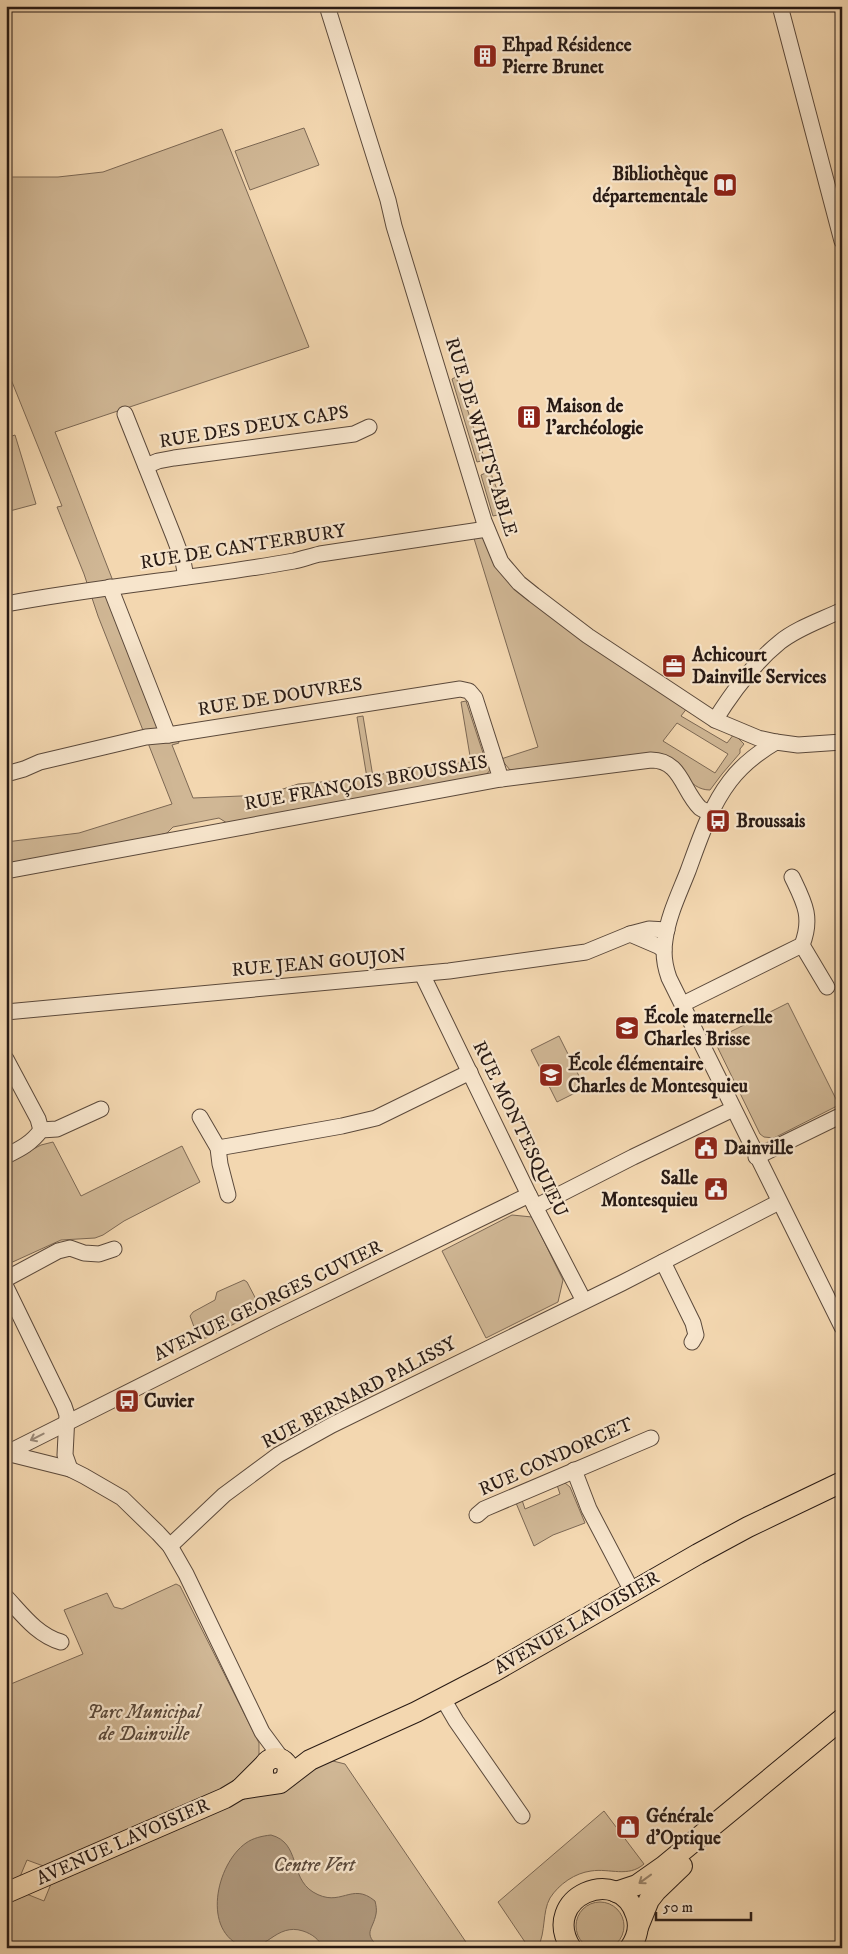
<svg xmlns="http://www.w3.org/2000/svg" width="848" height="1954" font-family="'IM FELL DW Pica',serif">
  <rect width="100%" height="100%" fill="#f3d7b0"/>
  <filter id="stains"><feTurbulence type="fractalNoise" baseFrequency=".004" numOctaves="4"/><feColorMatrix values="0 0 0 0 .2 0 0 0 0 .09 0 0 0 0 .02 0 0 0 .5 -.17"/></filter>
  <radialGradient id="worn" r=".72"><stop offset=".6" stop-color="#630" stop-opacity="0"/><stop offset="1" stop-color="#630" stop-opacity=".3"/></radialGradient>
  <!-- green -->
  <g fill="#d0b795" stroke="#7c6854" fill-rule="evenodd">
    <path d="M304 128 319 165 250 190 235 151Z"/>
    <path d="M222 129 309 347 55 432C77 487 98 543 120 599 138 647 161 694 179 743L172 745 193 798 265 795 298 784 367 778 357 717 363 716 373 777 403 768 471 762 461 702 466 701 485 759 490 758 491 769 485 776 227 823 219 818 173 827 167 833 152 837 6 866V842L79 833 172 804 98 616 84 574 57 507 62 506 6 367V177H58L103 172Z"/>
    <path d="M456 377 485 460 477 462 452 379Z"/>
    <path d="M15 435 36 504 6 512V438Z"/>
    <path d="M490 471 506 513 493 516 481 475Z"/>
    <path d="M487 529 519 582 691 703 681 716 727 743 734 734 744 744 740 749V753L722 774 710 790C687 790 681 763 662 754L510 770 501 759 538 747 472 532ZM677 723 728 754 715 773 663 741Z"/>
    <path d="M788 1003 839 1105 774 1138 764 1137 760 1134 714 1040Z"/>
    <path d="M559 1036 585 1088 557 1102 531 1050Z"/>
    <path d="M53 1142 81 1196 182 1146 200 1182 124 1221 103 1235 95 1238 61 1240 6 1265V1163L41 1145Z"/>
    <path d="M512 1215 532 1217 563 1280 558 1302 486 1338 442 1251Z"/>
    <path d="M244 1280 247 1282 258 1303 256 1313 206 1338H201L197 1335 190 1316 193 1312 215 1300 217 1292Z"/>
    <path d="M565 1483 570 1487 585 1523 553 1535 534 1546 516 1503 522 1500 525 1509 560 1494 557 1485Z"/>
    <path d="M176 1584 180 1586 259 1743V1754L261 1758 253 1771 221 1790 46 1867 27 1860 19 1879 6 1884V1686L83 1654 64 1610 107 1593 114 1607 122 1609Z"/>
    <path d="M333 1761 345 1764 470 1948H6V1900L24 1893 44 1901 53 1879 227 1804 289 1785 322 1765Z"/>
    <path d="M604 1811 644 1864C628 1878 610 1868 591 1871 575 1873 559 1884 550 1898 542 1912 546 1932 538 1947L529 1948 498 1902Z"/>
    <circle cx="600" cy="1926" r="24"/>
  </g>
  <!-- water -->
  <path fill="#ae977b" stroke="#786552" d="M271 1835C301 1843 289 1877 313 1892 341 1909 351 1881 375 1901 376 1905 377 1910 376 1914 373 1930 362 1933 380 1948H323C319 1939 312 1934 303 1931 276 1922 264 1954 244 1947 201 1932 216 1864 246 1843 253 1838 262 1836 271 1835Z"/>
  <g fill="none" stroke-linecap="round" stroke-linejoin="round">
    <defs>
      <g id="minor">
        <path d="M327 6 388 200 394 226 484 521 501 562 519 583 534 595 588 636 715 720 758 738 776 742 798 745 842 742"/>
        <path d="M780 6 842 241"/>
        <path d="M125 414 174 537 183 561 186 577"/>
        <path d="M146 466 158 461 174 458 354 434 369 427"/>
        <path d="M110 587 168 735"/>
        <path d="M6 604C102 586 199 578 294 561 303 559 311 556 320 554L487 529"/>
        <path d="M715 720C733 691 754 663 780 642 797 628 822 620 842 610"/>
        <path d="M776 742C759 752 742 765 730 781 710 807 699 841 688 871 679 894 668 916 665 940 663 952 665 967 669 978L842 1327"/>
        <path d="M6 774 24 769 40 762 146 737 168 735 460 689 469 691 475 698 501 779"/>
        <path d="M6 871 501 779 651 760C681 760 682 790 700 808 703 810 708 812 711 814"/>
        <path d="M630 934 658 946 664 950"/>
        <path d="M802 945 827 987"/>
        <path d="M422 974 529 1195 584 1301"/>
        <path d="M683 1004 802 945C813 917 804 902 792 877"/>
        <path d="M6 1012 449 971 586 952 630 934 649 929 667 930"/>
        <path d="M6 1059 38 1119 41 1130"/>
        <path d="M200 1117 218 1148 220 1164 228 1195"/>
        <path d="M41 1130 57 1129 101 1109"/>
        <path d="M218 1148 342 1126 376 1118 470 1072"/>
        <path d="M6 1156C20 1149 32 1143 41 1130"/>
        <path d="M756 1157 842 1115"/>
        <path d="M535 1207 633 1157 733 1109"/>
        <path d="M663 1262 693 1323 696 1335 692 1342"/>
        <path d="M6 1279 58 1251 70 1248 84 1253 99 1254 114 1249"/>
        <path d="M6 1287 64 1406 67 1415 65 1455 70 1469"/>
        <path d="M6 1453 70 1469 84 1476 122 1498 158 1533 170 1546 186 1574 262 1732 282 1759"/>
        <path d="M7 1453 272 1320 529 1195"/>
        <path d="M574 1470 589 1509 632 1591"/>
        <path d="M477 1515 484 1509 651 1438"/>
        <path d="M170 1546 224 1495 278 1455 332 1425 622 1283 779 1202"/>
        <path d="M6 1597C22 1614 37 1635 61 1642"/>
        <path d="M442 1697 456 1721 522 1816"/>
      </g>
      <g id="major">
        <path d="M264 1777C258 1760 279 1750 288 1766L287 1777"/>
        <path d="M240 1789 280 1783 310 1760 416 1712 493 1672 698 1554 748 1527 842 1482"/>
        <path d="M616 1892 637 1885 664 1866 842 1719"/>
        <path d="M6 1893 225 1798 240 1789 263 1766"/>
        <path d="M638 1927 649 1900 656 1891 682 1866"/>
        <path d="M571 1948C539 1897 620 1863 636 1915 640 1926 637 1938 630 1948"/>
      </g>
    </defs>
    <!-- minor casing -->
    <use href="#minor" stroke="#5b493b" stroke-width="17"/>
    <!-- major casing -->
    <use href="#major" stroke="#281a14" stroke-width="22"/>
    <!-- minor -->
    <use href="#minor" stroke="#f7e5cc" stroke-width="15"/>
    <!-- major -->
    <use href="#major" stroke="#f3d7b0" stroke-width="20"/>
  </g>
  <!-- one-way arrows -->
  <defs><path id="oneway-shaft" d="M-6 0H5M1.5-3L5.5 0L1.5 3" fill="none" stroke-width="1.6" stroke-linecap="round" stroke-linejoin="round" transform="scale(1.25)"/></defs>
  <use stroke="#9a8a79" href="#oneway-shaft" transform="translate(37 1437) rotate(153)"/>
  <use stroke="#98826a" href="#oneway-shaft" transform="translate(645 1879) rotate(144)"/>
  <!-- icons -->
  <defs>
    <symbol id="building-square" viewBox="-11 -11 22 22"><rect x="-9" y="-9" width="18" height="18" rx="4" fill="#8f2418" stroke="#f7e5cc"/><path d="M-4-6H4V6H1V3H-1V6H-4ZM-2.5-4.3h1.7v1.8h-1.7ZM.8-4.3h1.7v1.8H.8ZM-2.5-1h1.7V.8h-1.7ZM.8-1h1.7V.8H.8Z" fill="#fff"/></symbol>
    <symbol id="library-square" viewBox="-11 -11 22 22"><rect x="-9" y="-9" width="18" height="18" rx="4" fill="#8f2418" stroke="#f7e5cc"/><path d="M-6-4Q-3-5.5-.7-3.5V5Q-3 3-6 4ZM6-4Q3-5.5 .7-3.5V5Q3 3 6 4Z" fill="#fff"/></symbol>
    <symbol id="office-square" viewBox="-11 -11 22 22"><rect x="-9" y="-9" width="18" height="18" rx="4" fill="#8f2418" stroke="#f7e5cc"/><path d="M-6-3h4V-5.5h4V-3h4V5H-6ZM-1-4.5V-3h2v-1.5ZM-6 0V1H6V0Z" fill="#fff"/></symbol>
    <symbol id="bus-square" viewBox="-11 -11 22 22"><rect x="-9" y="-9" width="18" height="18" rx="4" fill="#8f2418" stroke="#f7e5cc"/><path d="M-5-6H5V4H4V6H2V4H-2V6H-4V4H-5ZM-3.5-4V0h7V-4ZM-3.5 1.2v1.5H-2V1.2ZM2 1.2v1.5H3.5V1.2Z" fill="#fff"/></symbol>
    <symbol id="school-square" viewBox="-11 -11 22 22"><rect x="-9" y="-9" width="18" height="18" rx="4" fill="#8f2418" stroke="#f7e5cc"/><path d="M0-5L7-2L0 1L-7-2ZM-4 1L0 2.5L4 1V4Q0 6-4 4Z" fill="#fff"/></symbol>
    <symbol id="civic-square" viewBox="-11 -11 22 22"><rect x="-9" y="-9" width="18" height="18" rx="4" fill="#8f2418" stroke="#f7e5cc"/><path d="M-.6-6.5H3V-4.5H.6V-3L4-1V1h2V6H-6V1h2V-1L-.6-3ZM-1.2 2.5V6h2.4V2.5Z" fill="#fff"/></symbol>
    <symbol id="shop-square" viewBox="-11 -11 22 22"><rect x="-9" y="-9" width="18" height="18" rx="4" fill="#8f2418" stroke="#f7e5cc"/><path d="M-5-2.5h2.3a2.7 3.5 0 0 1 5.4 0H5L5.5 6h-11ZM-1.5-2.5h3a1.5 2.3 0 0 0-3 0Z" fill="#fff"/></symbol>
  </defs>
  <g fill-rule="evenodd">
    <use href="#building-square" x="471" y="42" width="28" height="28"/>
    <use href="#library-square" x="711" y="171" width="28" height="28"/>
    <use href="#building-square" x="515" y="403" width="28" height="28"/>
    <use href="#office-square" x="660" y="652" width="28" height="28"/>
    <use href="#bus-square" x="704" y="807" width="28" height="28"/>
    <use href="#school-square" x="613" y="1014" width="28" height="28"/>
    <use href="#school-square" x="537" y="1061" width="28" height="28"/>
    <use href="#civic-square" x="692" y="1134" width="28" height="28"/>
    <use href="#civic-square" x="702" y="1175" width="28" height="28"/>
    <use href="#bus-square" x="113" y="1387" width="28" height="28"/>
    <use href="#shop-square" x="614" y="1813" width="28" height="28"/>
  </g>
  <g text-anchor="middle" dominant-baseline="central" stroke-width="4.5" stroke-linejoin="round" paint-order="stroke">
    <!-- poi labels -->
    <g font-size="19" font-weight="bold" fill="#281a14" stroke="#f7e5cc" text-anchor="start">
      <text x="502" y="45">Ehpad Résidence<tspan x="502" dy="22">Pierre Brunet</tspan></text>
      <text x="708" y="174" text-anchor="end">Bibliothèque<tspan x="708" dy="22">départementale</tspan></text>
      <text x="546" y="406">Maison de<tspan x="546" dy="22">l'archéologie</tspan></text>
      <text x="692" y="655">Achicourt<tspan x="692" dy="22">Dainville Services</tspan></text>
      <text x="736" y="821">Broussais</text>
      <text x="644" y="1017">École maternelle<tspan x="644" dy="22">Charles Brisse</tspan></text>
      <text x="568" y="1064">École élémentaire<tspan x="568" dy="22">Charles de Montesquieu</tspan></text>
      <text x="724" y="1148">Dainville</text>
      <text x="698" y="1178" text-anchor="end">Salle<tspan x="698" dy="22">Montesquieu</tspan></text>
      <text x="144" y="1401">Cuvier</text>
      <text x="646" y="1816">Générale<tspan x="646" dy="22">d'Optique</tspan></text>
    </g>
    <!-- street labels -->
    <g font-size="19" fill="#281a14" stroke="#f7e5cc">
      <text transform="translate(254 427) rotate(-9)">RUE DES DEUX CAPS</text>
      <text transform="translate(481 437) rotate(73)">RUE DE WHITSTABLE</text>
      <text transform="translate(243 547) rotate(-9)">RUE DE CANTERBURY</text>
      <text transform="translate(280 697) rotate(-9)">RUE DE DOUVRES</text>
      <text transform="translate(366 783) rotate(-10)">RUE FRANÇOIS BROUSSAIS</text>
      <text transform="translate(319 963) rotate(-5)">RUE JEAN GOUJON</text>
      <text transform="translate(520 1129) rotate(64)">RUE MONTESQUIEU</text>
      <text transform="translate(268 1301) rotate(-26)">AVENUE GEORGES CUVIER</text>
      <text transform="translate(359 1393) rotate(-28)">RUE BERNARD PALISSY</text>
      <text transform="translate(556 1457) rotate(-24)">RUE CONDORCET</text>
      <text transform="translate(577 1623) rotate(-30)">AVENUE LAVOISIER</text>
      <text transform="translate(123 1842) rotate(-24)">AVENUE LAVOISIER</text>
    </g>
    <!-- park labels -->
    <g font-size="19" font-style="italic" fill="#5a493b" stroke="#f7e5cc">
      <text x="144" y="1712">Parc Municipal<tspan x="144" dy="22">de Dainville</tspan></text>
      <text x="314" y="1865">Centre Vert</text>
    </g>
  </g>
  <!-- margin -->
  <rect width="848" height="1954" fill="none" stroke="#f3d7b0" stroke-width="25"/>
  <rect x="8" y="8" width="833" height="1939" fill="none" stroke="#281a14" stroke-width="2.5"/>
  <rect x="12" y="12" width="823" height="1929" fill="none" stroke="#281a14"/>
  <!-- scale -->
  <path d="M656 1912v8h95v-8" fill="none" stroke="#281a14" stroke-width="2.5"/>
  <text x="663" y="1912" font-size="15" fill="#281a14" stroke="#f7e5cc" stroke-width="4" paint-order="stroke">50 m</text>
  <rect width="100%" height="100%" filter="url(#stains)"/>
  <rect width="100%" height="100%" fill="url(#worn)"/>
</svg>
